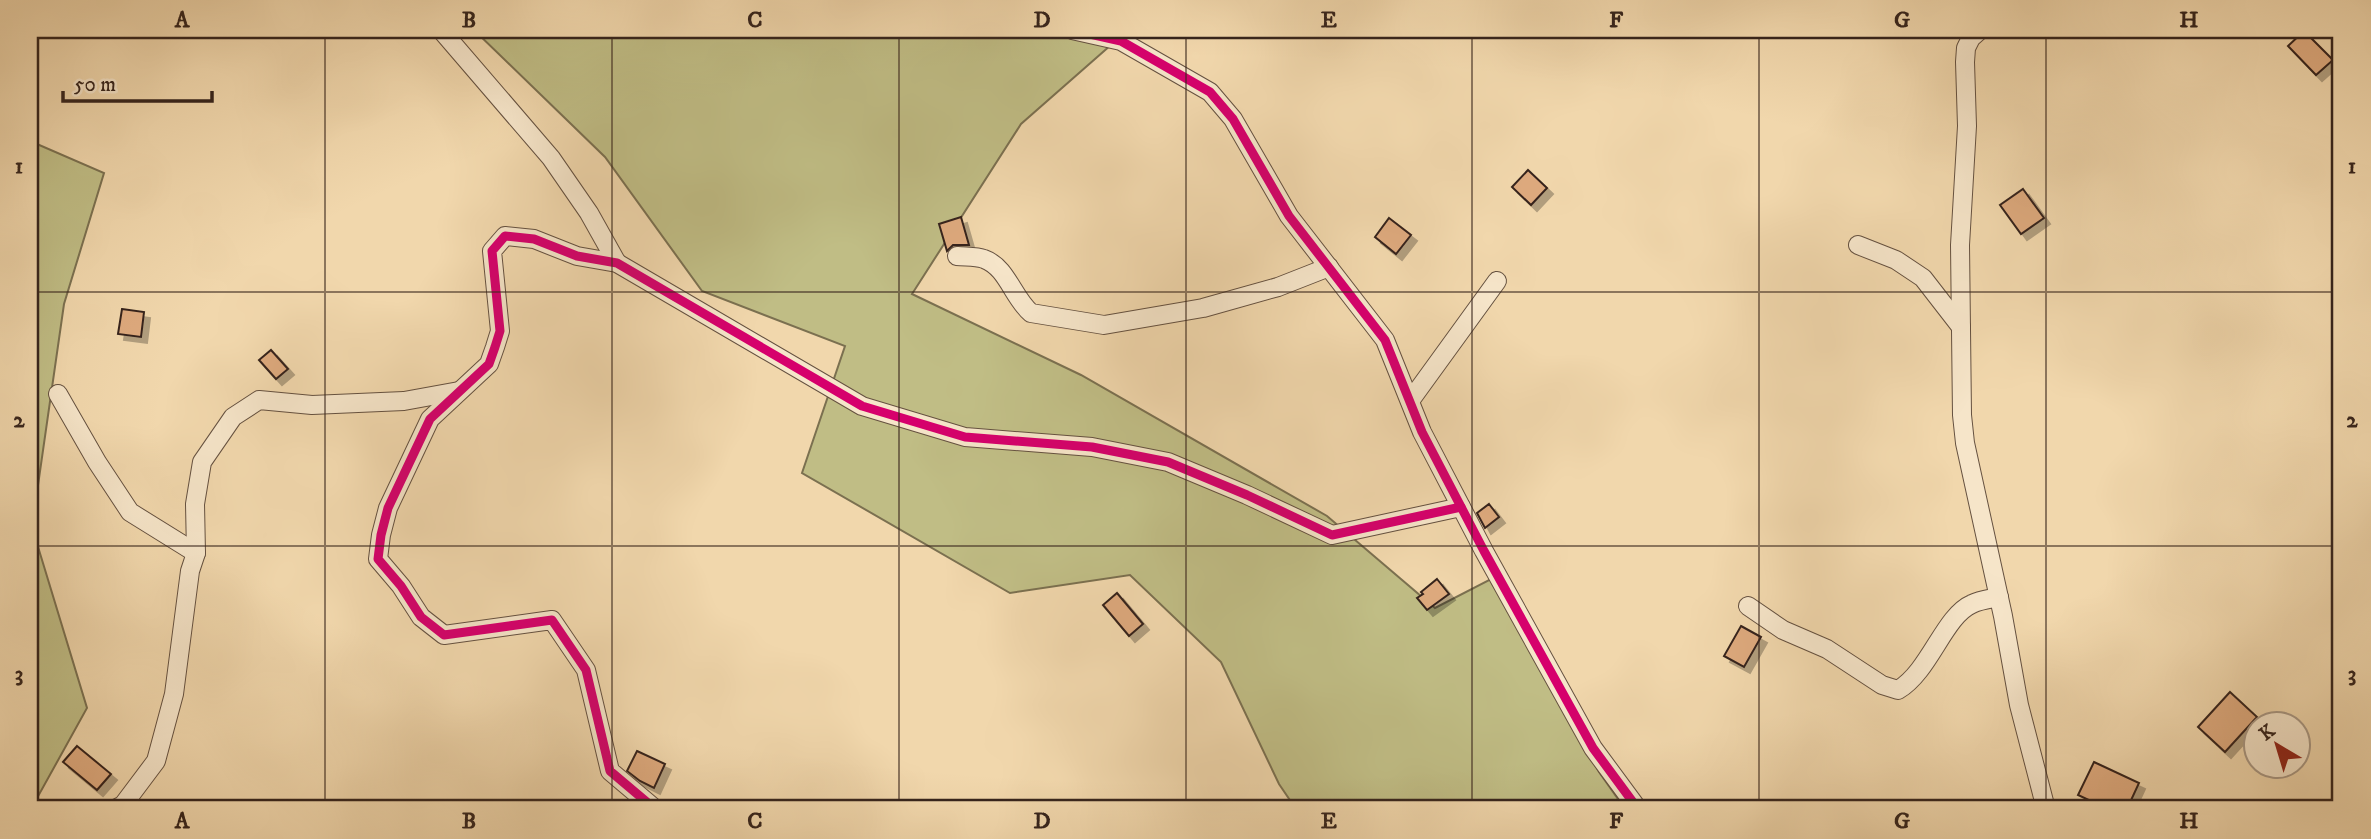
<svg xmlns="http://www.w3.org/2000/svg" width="2371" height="839" font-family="'IM FELL DW Pica',serif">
  <defs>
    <filter id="shadow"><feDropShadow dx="6" dy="6" stdDeviation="0" flood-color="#0004"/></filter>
  </defs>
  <rect width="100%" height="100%" fill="#f1d7ac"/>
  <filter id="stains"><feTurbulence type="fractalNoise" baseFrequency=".00286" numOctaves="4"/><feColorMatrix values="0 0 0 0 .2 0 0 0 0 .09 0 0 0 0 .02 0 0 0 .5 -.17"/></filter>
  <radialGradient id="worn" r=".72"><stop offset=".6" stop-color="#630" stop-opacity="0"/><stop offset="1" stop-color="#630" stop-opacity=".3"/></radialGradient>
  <!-- green -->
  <g fill="#c0bd85" stroke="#7b7050" stroke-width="2">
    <path d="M474 30H1128L1021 124 912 294 1081 375 1327 516 1435 608 1491 579 1599 772 1625 809H1296L1279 784 1221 662 1130 575 1010 593 802 473 845 346 702 291 605 157Z"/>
    <path d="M30 141 104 173 64 304 32 527 87 708 31 809Z"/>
  </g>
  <!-- building -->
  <g fill="#deaa7e" stroke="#36241c" stroke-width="2" filter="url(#shadow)">
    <path d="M2304 31 2333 60 2316 75 2288 46Z"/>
    <path d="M1528 170 1547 188 1531 205 1512 187Z"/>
    <path d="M2023 189 2044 218 2021 234 2000 205Z"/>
    <path d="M961 217 969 245H953L947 251 939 224Z"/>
    <path d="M1389 218 1411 235 1396 254 1375 237Z"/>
    <path d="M122 309 144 312 141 337 118 334Z"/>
    <path d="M271 350 288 369 276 379 259 360Z"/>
    <path d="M1489 504 1499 517 1485 528 1477 513Z"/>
    <path d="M1437 579 1449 594 1427 610 1417 598 1423 594 1421 592Z"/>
    <path d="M1117 593 1143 624 1129 636 1103 605Z"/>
    <path d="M1741 626 1761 637 1744 667 1724 656Z"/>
    <path d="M2230 692 2257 717 2225 752 2198 727Z"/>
    <path d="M77 746 111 774 97 790 63 762Z"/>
    <path d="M637 751 665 764 654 788 640 781 627 771Z"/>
    <path d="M2094 762 2139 783 2127 809H2108L2078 795Z"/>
  </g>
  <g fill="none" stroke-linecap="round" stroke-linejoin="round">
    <defs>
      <g id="minor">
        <path d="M441 30 551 158 589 213 617 263"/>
        <path d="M1072 30 1121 41 1210 92 1233 119 1289 216 1385 340 1422 432 1484 551 1593 748 1638 809"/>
        <path d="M1980 30 1971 38 1966 48 1965 62 1967 126 1960 245 1962 415 1965 443 2003 616 2019 705 2046 809"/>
        <path d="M1858 245 1896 260 1923 278 1961 327"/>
        <path d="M957 256C965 257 976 256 984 259 1007 267 1013 298 1031 313L1104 325 1203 308 1278 287 1329 267"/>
        <path d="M58 394 97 462 130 512 196 553"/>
        <path d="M1410 401 1497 281"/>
        <path d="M1748 606 1783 630 1827 649 1882 685 1898 690C1930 671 1944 616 1972 604 1980 600 1990 599 1999 597"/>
        <path d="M115 809 123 805 156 761 174 694 190 571 196 553 195 504 202 462 233 417 259 400 312 405 404 401 459 391"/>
        <path d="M655 809 610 771 586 670 552 620 444 635 421 617 401 586 378 559 381 535 388 508 430 419 489 364 495 347 500 331 492 251 505 236 534 239 577 256 617 263 862 406 965 437 1092 447 1168 462 1247 495 1332 535 1461 507"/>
      </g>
    </defs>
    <!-- minor casing -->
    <use href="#minor" stroke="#655140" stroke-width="20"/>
    <!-- minor -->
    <use href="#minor" stroke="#f6e5c9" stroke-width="18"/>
    <defs>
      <g id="cycleway">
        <path d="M1072 30 1121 41 1210 92 1233 119 1289 216 1385 340 1422 432 1484 551 1593 748 1638 809"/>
        <path d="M655 809 610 771 586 670 552 620 444 635 421 617 401 586 378 559 381 535 388 508 430 419 489 364 495 347 500 331 492 251 505 236 534 239 577 256 617 263 862 406 965 437 1092 447 1168 462 1247 495 1332 535 1461 507"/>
      </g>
    </defs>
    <!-- cycleway casing -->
    <use href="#cycleway" stroke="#f6e5c9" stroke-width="13"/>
    <!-- cycleway -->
    <use href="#cycleway" stroke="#d6006c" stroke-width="9"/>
  </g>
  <!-- grid -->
  <path fill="none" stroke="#36241c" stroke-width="2" stroke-opacity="0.55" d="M325 30V809M612 30V809M899 30V809M1186 30V809M1472 30V809M1759 30V809M2046 30V809M30 292H2341M30 546H2341"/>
  <!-- margin -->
  <rect width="2371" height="839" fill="none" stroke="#f1d7ac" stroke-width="77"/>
  <!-- north arrow -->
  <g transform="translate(2277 745) rotate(322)"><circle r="33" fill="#f6e5c9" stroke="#a99884" stroke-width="2"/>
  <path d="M0-5L12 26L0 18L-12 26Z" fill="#8f2418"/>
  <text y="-10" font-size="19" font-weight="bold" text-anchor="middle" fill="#36241c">K</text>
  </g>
  <!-- scale -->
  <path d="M63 91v10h149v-10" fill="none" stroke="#36241c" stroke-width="3.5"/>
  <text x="74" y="91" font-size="21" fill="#36241c" stroke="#f6e5c9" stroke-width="5" paint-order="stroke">50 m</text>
  <rect x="38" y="38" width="2294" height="762" fill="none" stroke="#36241c" stroke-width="2.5"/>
  <g font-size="23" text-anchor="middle" font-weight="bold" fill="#36241c">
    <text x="182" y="27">A</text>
    <text x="469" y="27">B</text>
    <text x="755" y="27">C</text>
    <text x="1042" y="27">D</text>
    <text x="1329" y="27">E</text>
    <text x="1616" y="27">F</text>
    <text x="1902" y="27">G</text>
    <text x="2189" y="27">H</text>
    <text x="19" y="173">1</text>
    <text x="2352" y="173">1</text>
    <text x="19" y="427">2</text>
    <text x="2352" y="427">2</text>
    <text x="19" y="681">3</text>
    <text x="2352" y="681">3</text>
    <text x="182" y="828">A</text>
    <text x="469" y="828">B</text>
    <text x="755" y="828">C</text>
    <text x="1042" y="828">D</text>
    <text x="1329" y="828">E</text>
    <text x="1616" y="828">F</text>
    <text x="1902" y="828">G</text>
    <text x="2189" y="828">H</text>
  </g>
  <rect width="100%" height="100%" filter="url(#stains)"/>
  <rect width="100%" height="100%" fill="url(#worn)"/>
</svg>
